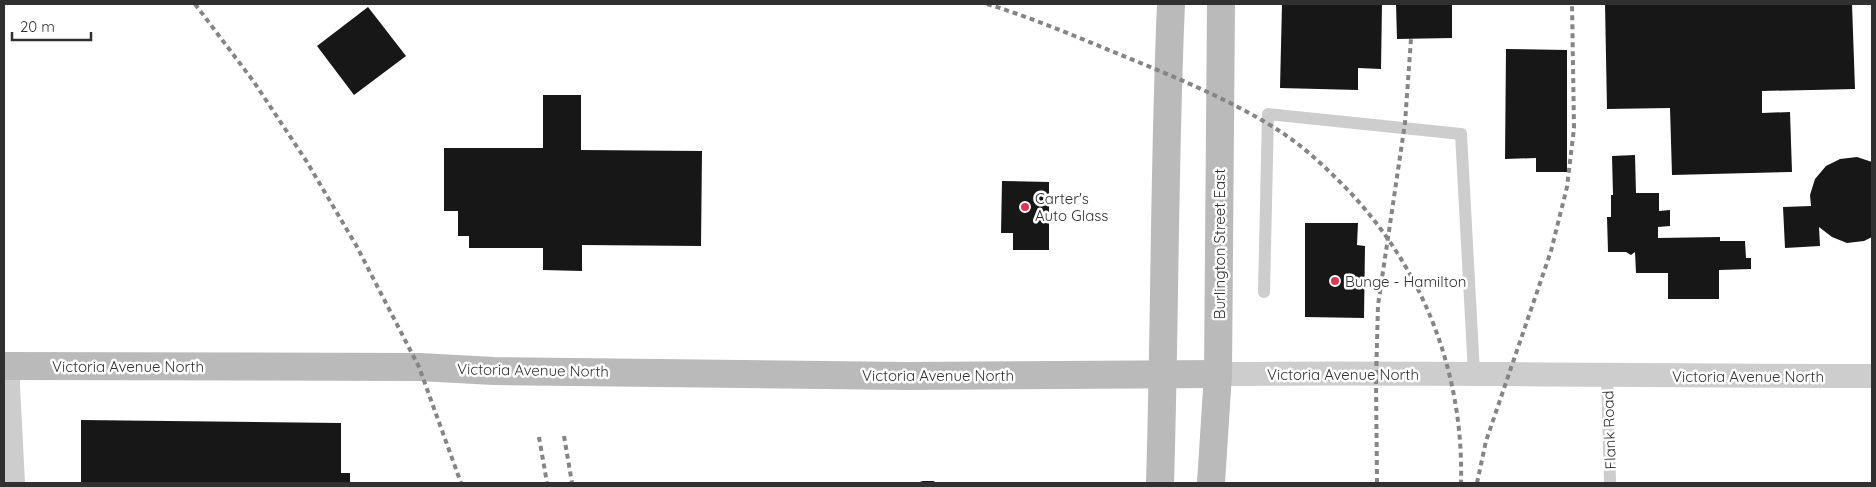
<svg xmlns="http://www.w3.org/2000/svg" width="1876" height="487" font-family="Quicksand,sans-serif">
  <rect width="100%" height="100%" fill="#fff"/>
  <!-- building -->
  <g fill="#171717">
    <path d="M1282 4H1382L1381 69 1358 68V90L1280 88Z"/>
    <path d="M1396 4H1452V38L1397 39Z"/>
    <path d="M1605 4H1852L1855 89 1762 91V113L1790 112 1792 172 1672 175 1670 108 1607 109Z"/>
    <path d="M368 7 406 56 354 95 317 46Z"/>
    <path d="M1506 49 1567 50V172H1536V158L1505 159Z"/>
    <path d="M543 95H581V150L702 151 701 246 582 245V271L543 270V248H469V236H458V211H444V148H543Z"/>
    <path d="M1635 155 1636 193H1659V211L1670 210V226L1658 227V238L1720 237V241H1745L1746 258H1751V269L1719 270V299H1668V273H1636L1635 252 1631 255 1626 252H1608L1607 217H1611V195H1613L1612 156Z"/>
    <path d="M1857 157 1872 162V237L1864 241 1847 243 1832 237 1819 227 1820 246 1785 248 1783 207 1811 206 1810 195 1815 179 1826 166 1840 159Z"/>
    <path d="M1002 181 1049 182V250H1013V233H1001Z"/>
    <path d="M1305 223H1358L1357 245 1365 246 1364 318 1305 317Z"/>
    <path d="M81 420 341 423V473H350V483H81Z"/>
    <path d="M923 481H933L938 483H916Z"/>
  </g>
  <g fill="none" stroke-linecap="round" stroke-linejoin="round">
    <!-- service -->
    <g stroke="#cdcdcd" stroke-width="12">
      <path d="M1264 292 1268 114 1461 134 1474 373"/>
      <path d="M1607 376 1610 483"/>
    </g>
    <!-- minor -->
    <g stroke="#cdcdcd" stroke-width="24">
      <path d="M7 366 13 483"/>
      <path d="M1218 374C1436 372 1654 376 1872 376"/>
    </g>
    <!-- secondary -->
    <g stroke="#bababa" stroke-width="28">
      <path d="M4 366 419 367 494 371 906 376 1218 374"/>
      <path d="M1160 483C1165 323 1164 163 1171 4"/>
      <path d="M1211 483 1218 374 1221 4"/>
    </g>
    <!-- rail -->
    <g stroke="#858585" stroke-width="4" stroke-dasharray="5 4" stroke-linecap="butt">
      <path d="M195 4 254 82 307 162 356 245 419 367 461 483"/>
      <path d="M987 4C1033 18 1077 37 1121 55 1175 77 1229 99 1278 130 1300 144 1320 162 1339 181 1420 261 1464 369 1461 483"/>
      <path d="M564 436 572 483"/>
      <path d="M539 437 547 483"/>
      <path d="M1377 483 1376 380 1378 305 1405 123 1411 39"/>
      <path d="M1477 483 1486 441 1551 251 1567 187 1574 128 1572 4"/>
    </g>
  </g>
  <!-- markers -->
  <g fill="#e13757" stroke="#fff" stroke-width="2">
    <circle cx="1025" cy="207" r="5"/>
    <circle cx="1335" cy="281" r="5"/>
  </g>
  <g text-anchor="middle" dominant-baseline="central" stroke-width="5" stroke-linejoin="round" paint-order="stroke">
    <!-- poi labels -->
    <g font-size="15" fill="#303030" stroke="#fff" text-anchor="start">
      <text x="1035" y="198">Carter's<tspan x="1035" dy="17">Auto Glass</tspan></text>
      <text x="1345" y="281">Bunge - Hamilton</text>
    </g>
    <!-- street labels -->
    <g font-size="15" fill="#303030" stroke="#fff">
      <text transform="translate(1219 244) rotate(-90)">Burlington Street East</text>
      <text x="128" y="366">Victoria Avenue North</text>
      <text transform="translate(533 370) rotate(1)">Victoria Avenue North</text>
      <text x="1343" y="374">Victoria Avenue North</text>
      <text x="938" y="375">Victoria Avenue North</text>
      <text x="1748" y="376">Victoria Avenue North</text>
      <text transform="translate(1609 430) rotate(-92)">Flank Road</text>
    </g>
  </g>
  <!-- border -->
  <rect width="1876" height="487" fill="none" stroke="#303030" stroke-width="10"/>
  <!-- scale -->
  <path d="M12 32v8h79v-8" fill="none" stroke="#303030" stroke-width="2.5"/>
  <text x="20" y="32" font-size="15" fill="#303030" stroke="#ffffff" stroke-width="4" paint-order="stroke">20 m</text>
</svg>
